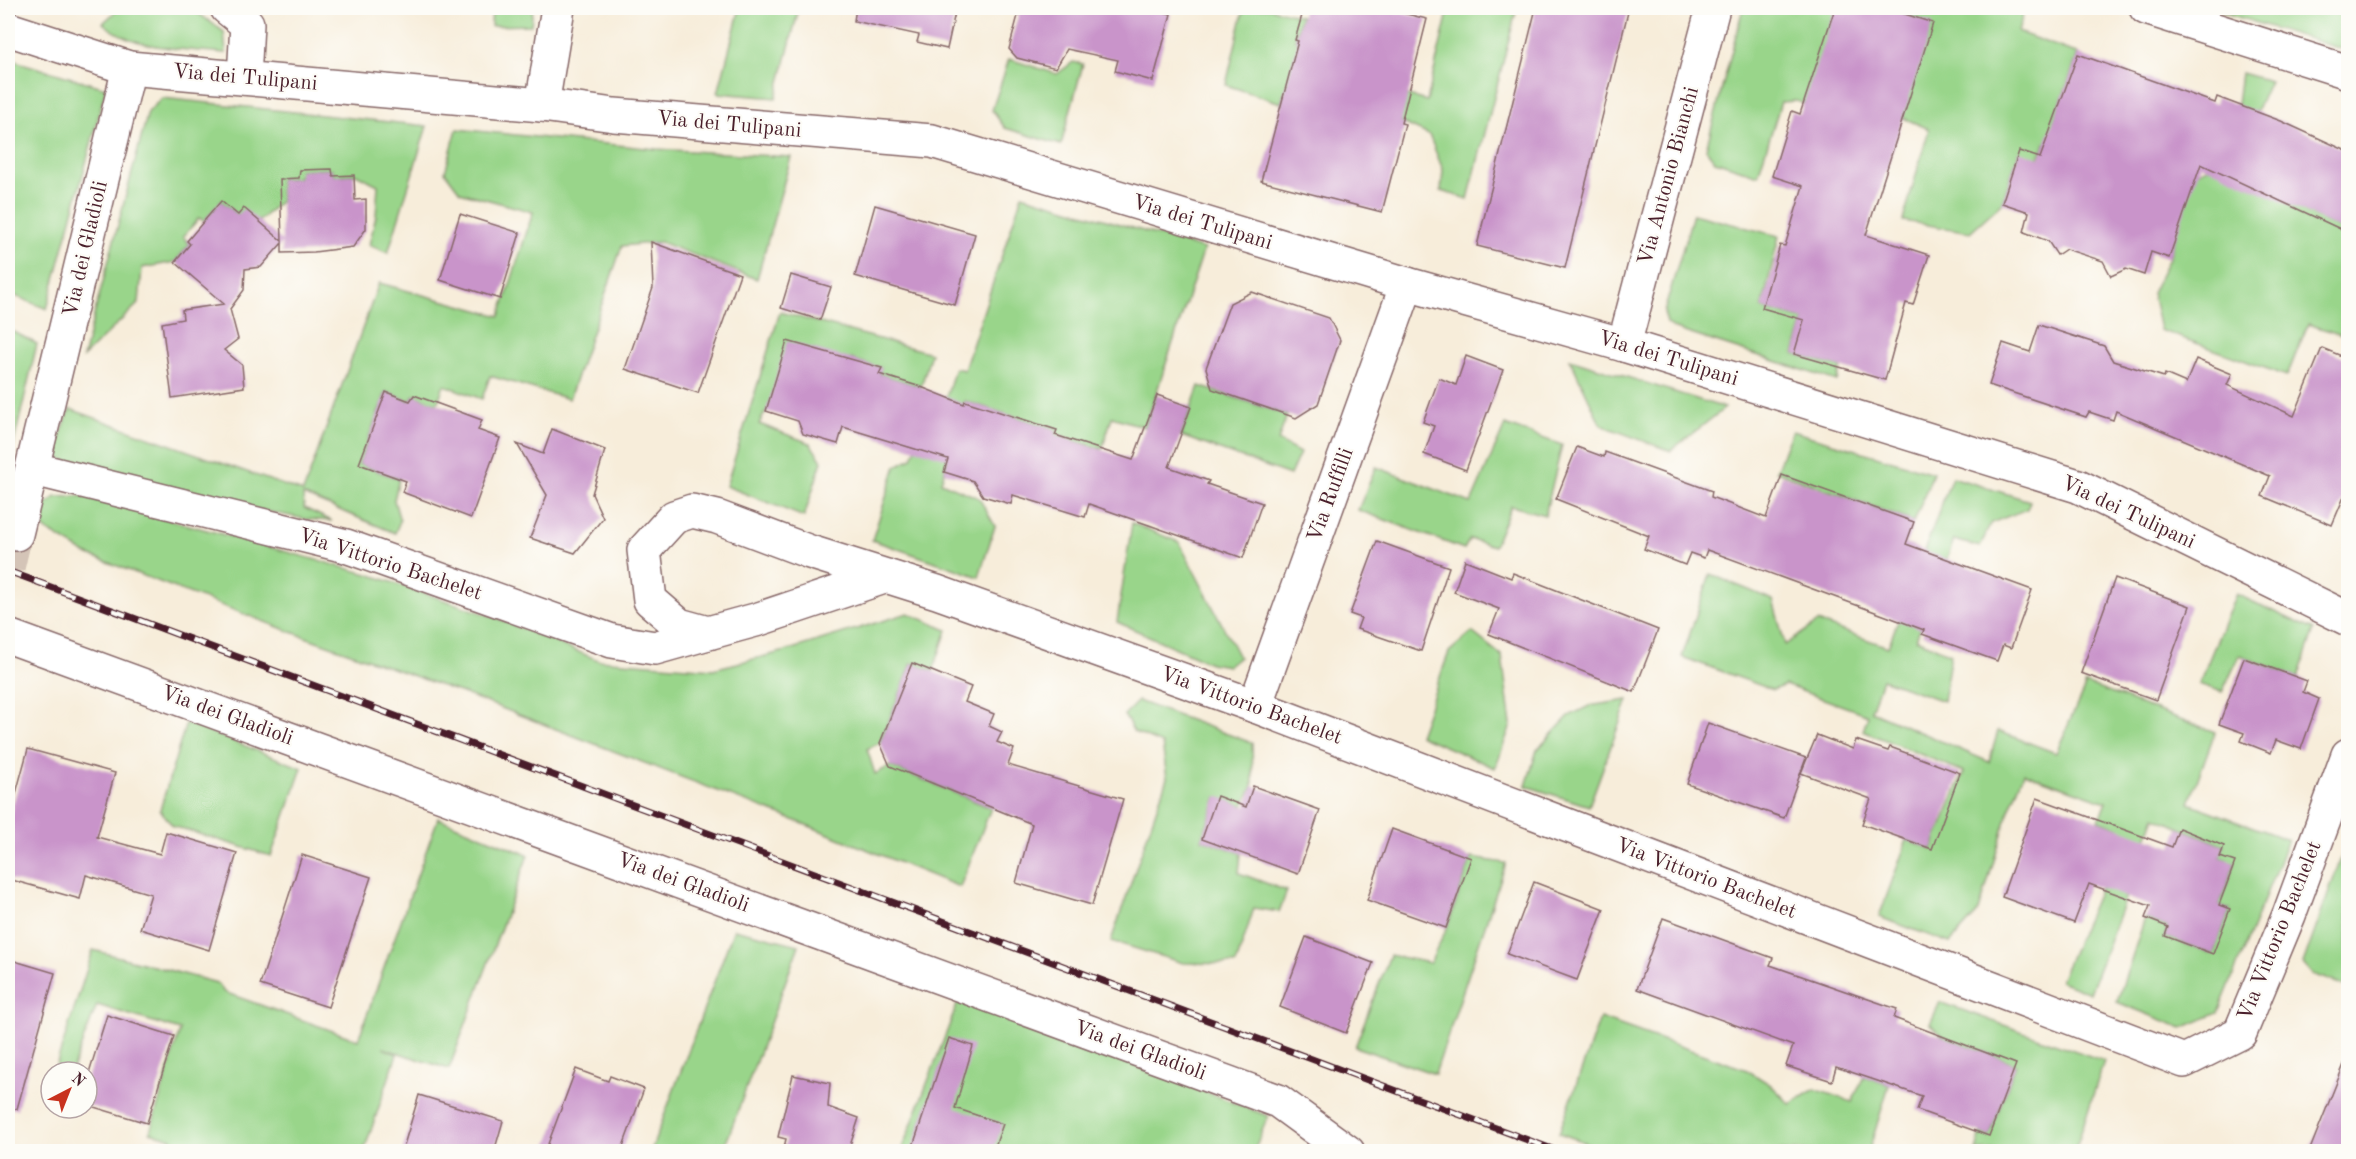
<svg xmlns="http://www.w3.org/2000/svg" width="2356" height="1159" font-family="'Old Standard TT',serif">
  <rect width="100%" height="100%" fill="#fdfcf7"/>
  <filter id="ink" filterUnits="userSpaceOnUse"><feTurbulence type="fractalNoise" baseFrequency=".0167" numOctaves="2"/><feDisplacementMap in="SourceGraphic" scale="12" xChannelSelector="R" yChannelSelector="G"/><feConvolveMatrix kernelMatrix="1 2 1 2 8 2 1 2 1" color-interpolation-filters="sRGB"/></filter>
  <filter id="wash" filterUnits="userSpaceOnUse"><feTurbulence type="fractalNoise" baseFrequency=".008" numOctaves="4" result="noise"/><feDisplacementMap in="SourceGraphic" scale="24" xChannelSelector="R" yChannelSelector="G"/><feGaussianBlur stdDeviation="1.35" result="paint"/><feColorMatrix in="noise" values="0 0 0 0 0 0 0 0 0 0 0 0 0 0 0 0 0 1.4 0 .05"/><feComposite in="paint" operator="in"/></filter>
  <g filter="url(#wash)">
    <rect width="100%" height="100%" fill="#f7edda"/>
    <!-- green -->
    <g fill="#99d58a" stroke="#727a5a" stroke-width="1.5">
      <path d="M116 8H191L224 32 226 53C186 49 135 51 103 23L114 13Z"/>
      <path d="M492 8H533L531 25 491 26Z"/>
      <path d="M740 8H799L776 98 718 93Z"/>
      <path d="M1244 8H1270L1301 16 1295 40 1354 56 1347 80 1427 101 1449 8H1517L1468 199 1441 191 1443 170 1429 135 1405 124 1284 93 1281 103 1226 85Z"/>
      <path d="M1743 8H2013L2024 11 2018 32 2078 54 2054 122 2196 174 2217 161 2237 104 2241 73 2270 81 2228 175 2345 231 2348 226V337L2308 324 2287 376 2160 330 2152 293 2169 258 2186 204 2045 143 2038 160 2019 152 2002 203 1970 232 1903 221 1929 129 1901 117 1896 136 1796 101 1781 102 1758 175 1715 161 1706 149Z"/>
      <path d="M2209 8H2348V51Z"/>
      <path d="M8 59 106 88 47 309 8 293Z"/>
      <path d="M1009 59 1057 74 1073 62 1083 64 1061 145 1005 128 992 110Z"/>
      <path d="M162 98 427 126 388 253 369 245 376 216 378 185 356 174 333 176 332 169 300 170 299 178 280 179 281 201 259 221 238 215 221 201 204 221 199 218 183 237 190 244 175 262 142 268 139 303 83 357 148 112Z"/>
      <path d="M457 129 656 149 791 157 757 279 660 242 622 246 569 399 490 376 482 399 444 385 437 404 414 395 410 401 386 392 359 464 399 479 394 500 400 521 395 533 303 495 304 508 332 521 305 519 159 490 58 458V442L70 409 303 492 379 283 500 316 533 212 460 192 445 172Z"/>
      <path d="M1022 195 1204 249 1145 427 1112 417 1102 449 1055 435 1057 430 965 401 941 482 979 498 995 526 979 577 872 540 896 466 912 458 926 421 938 423 955 368 964 370Z"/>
      <path d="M1693 214 1779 236 1762 308 1804 320 1794 354 1841 367 1837 381 1675 329 1667 323 1664 312Z"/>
      <path d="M780 312 931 353 921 387 879 374 881 368 851 359 766 411 759 424 810 443 822 461 804 517 726 486Z"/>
      <path d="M8 329 37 344 8 468Z"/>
      <path d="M1570 359 1725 408 1670 451 1601 425Z"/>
      <path d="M1199 386 1287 415 1278 441 1300 453 1290 475 1181 436Z"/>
      <path d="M1505 425 1562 445 1545 515 1511 506 1494 546 1470 539 1464 549 1358 510 1376 467 1471 503Z"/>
      <path d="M1792 431 1933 473 1914 522 1776 471Z"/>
      <path d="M1952 477 2030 501 2027 509 1991 523 1980 547 1954 540 1916 639 1951 654 1943 701 1882 679 1871 711 1989 762 1998 731 2056 753 2086 684 2215 732 2189 803 2288 840 2218 1013 2182 1028 2117 1002 2145 918 2168 927 2165 936 2213 954 2230 909 2219 905 2235 863 2220 857 2224 846 2155 817 2090 993 2060 981 2100 888 2121 829 2099 820 2106 802 2024 773 2009 810 1979 911 1950 943 1879 917 1907 840 1932 849 1964 772 1863 731 1868 715 1785 685 1773 690 1682 657 1710 574 1773 600 1785 645 1818 622 1888 647Z"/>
      <path d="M83 496 371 575 494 617 598 660 713 669 782 652 908 613 947 630 933 671 912 663 880 743 867 749 875 774 890 766 991 808 960 887 809 826 462 693 294 633 86 554 43 528V508L55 497Z"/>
      <path d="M1132 523 1179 542 1239 657 1228 666 1210 663 1117 622Z"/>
      <path d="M2236 594 2314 630 2298 678 2240 655 2222 692 2199 684Z"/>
      <path d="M1472 632 1502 656 1511 725 1495 768 1419 735 1449 652Z"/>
      <path d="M1628 700 1589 806 1526 786 1537 750 1569 716 1589 706Z"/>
      <path d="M1138 701 1252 743 1253 786 1243 806 1217 797 1202 839 1241 853 1239 873 1287 891 1279 912 1254 908 1236 964 1183 963 1111 941 1167 778 1162 744 1134 732 1124 715Z"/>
      <path d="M186 723 302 768 271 856 173 826 160 810Z"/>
      <path d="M438 818 528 855 449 1069 383 1048 397 1054 364 1151H168L172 1139 150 1132 180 1030 97 1005 71 1072H54L93 950 217 983 224 992 358 1040Z"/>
      <path d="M2346 844 2348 845V987L2312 974 2303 964Z"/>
      <path d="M1471 858 1506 863 1435 1074 1355 1047 1390 955 1430 963 1447 928Z"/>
      <path d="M734 929 799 945 723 1151H651Z"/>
      <path d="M960 997 1268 1116 1254 1151 901 1152Z"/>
      <path d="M1940 1002 2104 1061 2075 1151H1976L1981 1133 1989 1136 2016 1064 1944 1037 1930 1024Z"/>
      <path d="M1600 1018 1747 1070 1771 1085 1790 1104 1815 1089 1852 1102 1864 1076 1889 1085 1869 1151H1609L1559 1133Z"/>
    </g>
    <g id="blocks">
      <!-- building -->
      <g fill="#c994ca">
        <path d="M856 8H956L947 49 917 42 919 35 854 21Z"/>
        <path d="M1020 8H1149L1171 14 1153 81 1115 71 1118 60 1067 49 1056 68 1017 58 1009 49Z"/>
        <path d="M1304 8H1382L1427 19 1401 123 1405 124 1382 212 1261 181 1298 41 1295 40Z"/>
        <path d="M1536 8H1629L1565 268 1477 246Z"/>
        <path d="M1835 8H1886L1933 23 1866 235 1929 255 1913 305 1906 303 1885 380 1794 354 1804 320 1762 308 1780 245 1785 246 1803 186 1772 176 1792 111 1800 114Z"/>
        <path d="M2078 54 2215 103 2217 97 2281 121 2349 152V233L2201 164 2169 258 2151 252 2144 275 2126 269 2111 276 2103 261 2066 249 2057 255 2048 241 2024 232 2029 212 2002 203 2019 151 2040 158Z"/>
        <path d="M332 169 333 176 354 175 355 200 366 199V229L353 247 314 252 282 253V243L261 267 245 269 244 290 230 309 238 339 224 350 242 365 244 387 172 398 162 323 183 319 182 310 224 304 175 262 190 244 187 241 221 201 238 215 244 208 282 241 280 179 299 178 300 170Z"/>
        <path d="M875 205 975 234 955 305 855 276Z"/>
        <path d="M460 214 520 233 500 299 440 280Z"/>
        <path d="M651 242 740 274 698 393 625 369 653 288Z"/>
        <path d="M791 275 831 287 820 320 781 308Z"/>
        <path d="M1252 292 1329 318 1340 340 1318 404 1296 418 1212 389 1206 368 1230 303Z"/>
        <path d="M2039 325 2104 346 2113 361 2164 377 2165 374 2186 383 2196 359 2232 374 2227 385 2294 416 2322 348 2349 359V485L2332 525 2262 496 2270 476 2116 411 2113 420 2089 412 2086 417 1989 385 2003 343 2030 352Z"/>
        <path d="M787 341 882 368 879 374 921 387 964 404 965 401 1057 430 1055 435 1133 460 1157 395 1191 407 1169 467 1209 481 1207 484 1262 503 1243 558 1089 504 1085 517 1013 495 1011 504 983 496 973 481 944 472 948 459 843 427 838 444 803 434 798 421 766 411Z"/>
        <path d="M1466 356 1503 370 1466 470 1424 454 1434 426 1423 422 1439 378 1456 385Z"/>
        <path d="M386 392 410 401 414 395 482 420 478 430 500 438 471 518 402 492 406 481 359 464Z"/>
        <path d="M552 429 605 450 592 494 603 518 575 553 530 538 547 495 517 444 543 454Z"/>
        <path d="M1577 447 1604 457 1605 452 1712 491 1711 497 1766 518 1782 475 1914 522 1906 544 2032 590 2011 648 2003 645 1997 661 1922 634 1924 630 1707 550 1704 558 1690 553 1685 565 1644 549 1649 536 1556 499Z"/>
        <path d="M1377 541 1449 567 1421 651 1357 629 1361 618 1350 614Z"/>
        <path d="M1465 560 1511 578 1513 573 1658 630 1634 692 1489 634 1499 609 1454 592Z"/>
        <path d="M2115 578 2190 606 2156 700 2081 673Z"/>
        <path d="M2244 658 2307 681 2303 692 2319 699 2301 749 2276 740 2271 753 2241 741 2244 733 2219 724Z"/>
        <path d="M912 663 971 687 965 702 994 714 989 726 1002 732 997 742 1014 749 1008 765 1123 799 1092 905 1016 883 1032 824 890 766 880 743Z"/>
        <path d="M1708 723 1806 758 1784 818 1687 784Z"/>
        <path d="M1817 735 1853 749 1856 740 1888 751 1890 747 1960 773 1932 849 1862 824 1871 799 1801 773Z"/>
        <path d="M28 749 115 773 97 837 160 854 166 832 237 853 209 950 140 929 151 894 86 875 80 899 8 879V823Z"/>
        <path d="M1253 786 1320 810 1298 874 1202 839 1217 796 1246 807Z"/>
        <path d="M2037 798 2172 847 2179 828 2224 846 2220 857 2235 862 2219 905 2230 909 2213 954 2165 936 2168 927 2145 918 2150 906 2089 884 2074 923 2002 897Z"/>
        <path d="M1392 829 1471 858 1446 928 1367 900Z"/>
        <path d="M302 855 371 877 328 1007 260 985Z"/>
        <path d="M1534 882 1604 909 1577 980 1507 954Z"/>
        <path d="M1663 918 1773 958 1770 965 1897 1009 1894 1018 2016 1064 1989 1136 1917 1110 1922 1096 1836 1067 1832 1081 1786 1066 1793 1046 1637 989Z"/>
        <path d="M1306 937 1373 963 1346 1033 1280 1007Z"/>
        <path d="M8 959 55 973 17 1109 8 1108Z"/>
        <path d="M107 1015 174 1036 147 1123 87 1105V1079Z"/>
        <path d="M949 1038 973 1046 955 1108 1003 1124 993 1152H911Z"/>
        <path d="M2347 1057H2349V1152H2309Z"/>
        <path d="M576 1069 608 1081 610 1076 644 1089 621 1152H545Z"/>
        <path d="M793 1075 830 1083 828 1107 859 1118 848 1152H783L786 1139 778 1137Z"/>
        <path d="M419 1095 503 1121 494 1152H402Z"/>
      </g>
    </g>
  </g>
  <g filter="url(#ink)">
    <use href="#blocks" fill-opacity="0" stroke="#876768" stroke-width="1.5"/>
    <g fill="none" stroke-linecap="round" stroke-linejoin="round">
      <!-- minor-tunnel -->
      <path stroke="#d4c4b7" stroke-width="33" stroke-dasharray="33 16" stroke-linecap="butt" d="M8 568 16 534"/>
      <defs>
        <g id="minor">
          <path d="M227 8 247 24 244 78"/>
          <path d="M2146 8 2348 72"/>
          <path d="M8 29 129 68 542 105 614 115 932 141 1407 284 1624 345 2078 486 2348 619"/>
          <path d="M542 105 558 8"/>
          <path d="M1624 345 1713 8"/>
          <path d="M34 469 346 546 612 641 655 648 708 633"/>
          <path d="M16 534 129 68"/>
          <path d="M887 576 759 619 708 633 679 625 650 600 644 550 674 517 692 511 717 517 810 552 937 592 1255 706 2184 1061 2240 1033 2289 915 2348 755"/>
          <path d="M8 636 1278 1101 1348 1152"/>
          <path d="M1255 706 1407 284"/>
        </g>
      </defs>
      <!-- minor casing -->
      <use href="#minor" stroke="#876768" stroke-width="36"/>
      <!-- minor -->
      <use href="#minor" stroke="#fff" stroke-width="33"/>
      <defs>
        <path id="rail" d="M8 571 1560 1152"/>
      </defs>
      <!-- rail casing -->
      <use href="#rail" stroke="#4a1f2b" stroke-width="7"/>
      <!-- rail -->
      <use href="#rail" stroke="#fdfcf7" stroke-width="4.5" stroke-dasharray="14" stroke-linecap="butt"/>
    </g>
  </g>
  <g text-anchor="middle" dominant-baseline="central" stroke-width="4.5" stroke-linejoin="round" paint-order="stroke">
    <!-- street labels -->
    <g font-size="21" fill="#4a1f2b" stroke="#fdfcf7">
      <text transform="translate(245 78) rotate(5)">Via dei Tulipani</text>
      <text transform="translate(729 125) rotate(5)">Via dei Tulipani</text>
      <text transform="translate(1669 176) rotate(-75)">Via Antonio Bianchi</text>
      <text transform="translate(1202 223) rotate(17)">Via dei Tulipani</text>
      <text transform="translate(86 249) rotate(-77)">Via dei Gladioli</text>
      <text transform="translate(1668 359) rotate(17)">Via dei Tulipani</text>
      <text transform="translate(1331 495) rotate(-70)">Via Ruffilli</text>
      <text transform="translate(2128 513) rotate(25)">Via dei Tulipani</text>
      <text transform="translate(390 565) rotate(18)">Via Vittorio Bachelet</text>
      <text transform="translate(1251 706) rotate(20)">Via Vittorio Bachelet</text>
      <text transform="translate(227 716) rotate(20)">Via dei Gladioli</text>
      <text transform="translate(1706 879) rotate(21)">Via Vittorio Bachelet</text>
      <text transform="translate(683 883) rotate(20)">Via dei Gladioli</text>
      <text transform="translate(2280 931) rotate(-68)">Via Vittorio Bachelet</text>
      <text transform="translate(1140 1051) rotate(20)">Via dei Gladioli</text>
    </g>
  </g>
  <!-- margin -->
  <rect width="2356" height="1159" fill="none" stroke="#fdfcf7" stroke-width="30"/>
  <!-- north arrow -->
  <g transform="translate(69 1090) rotate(42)"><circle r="28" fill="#fdfcf7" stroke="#b5a4a5" stroke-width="1.5"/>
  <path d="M0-4.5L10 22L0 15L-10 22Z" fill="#c8321e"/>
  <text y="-9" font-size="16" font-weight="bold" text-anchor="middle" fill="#4a1f2b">N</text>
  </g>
</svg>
